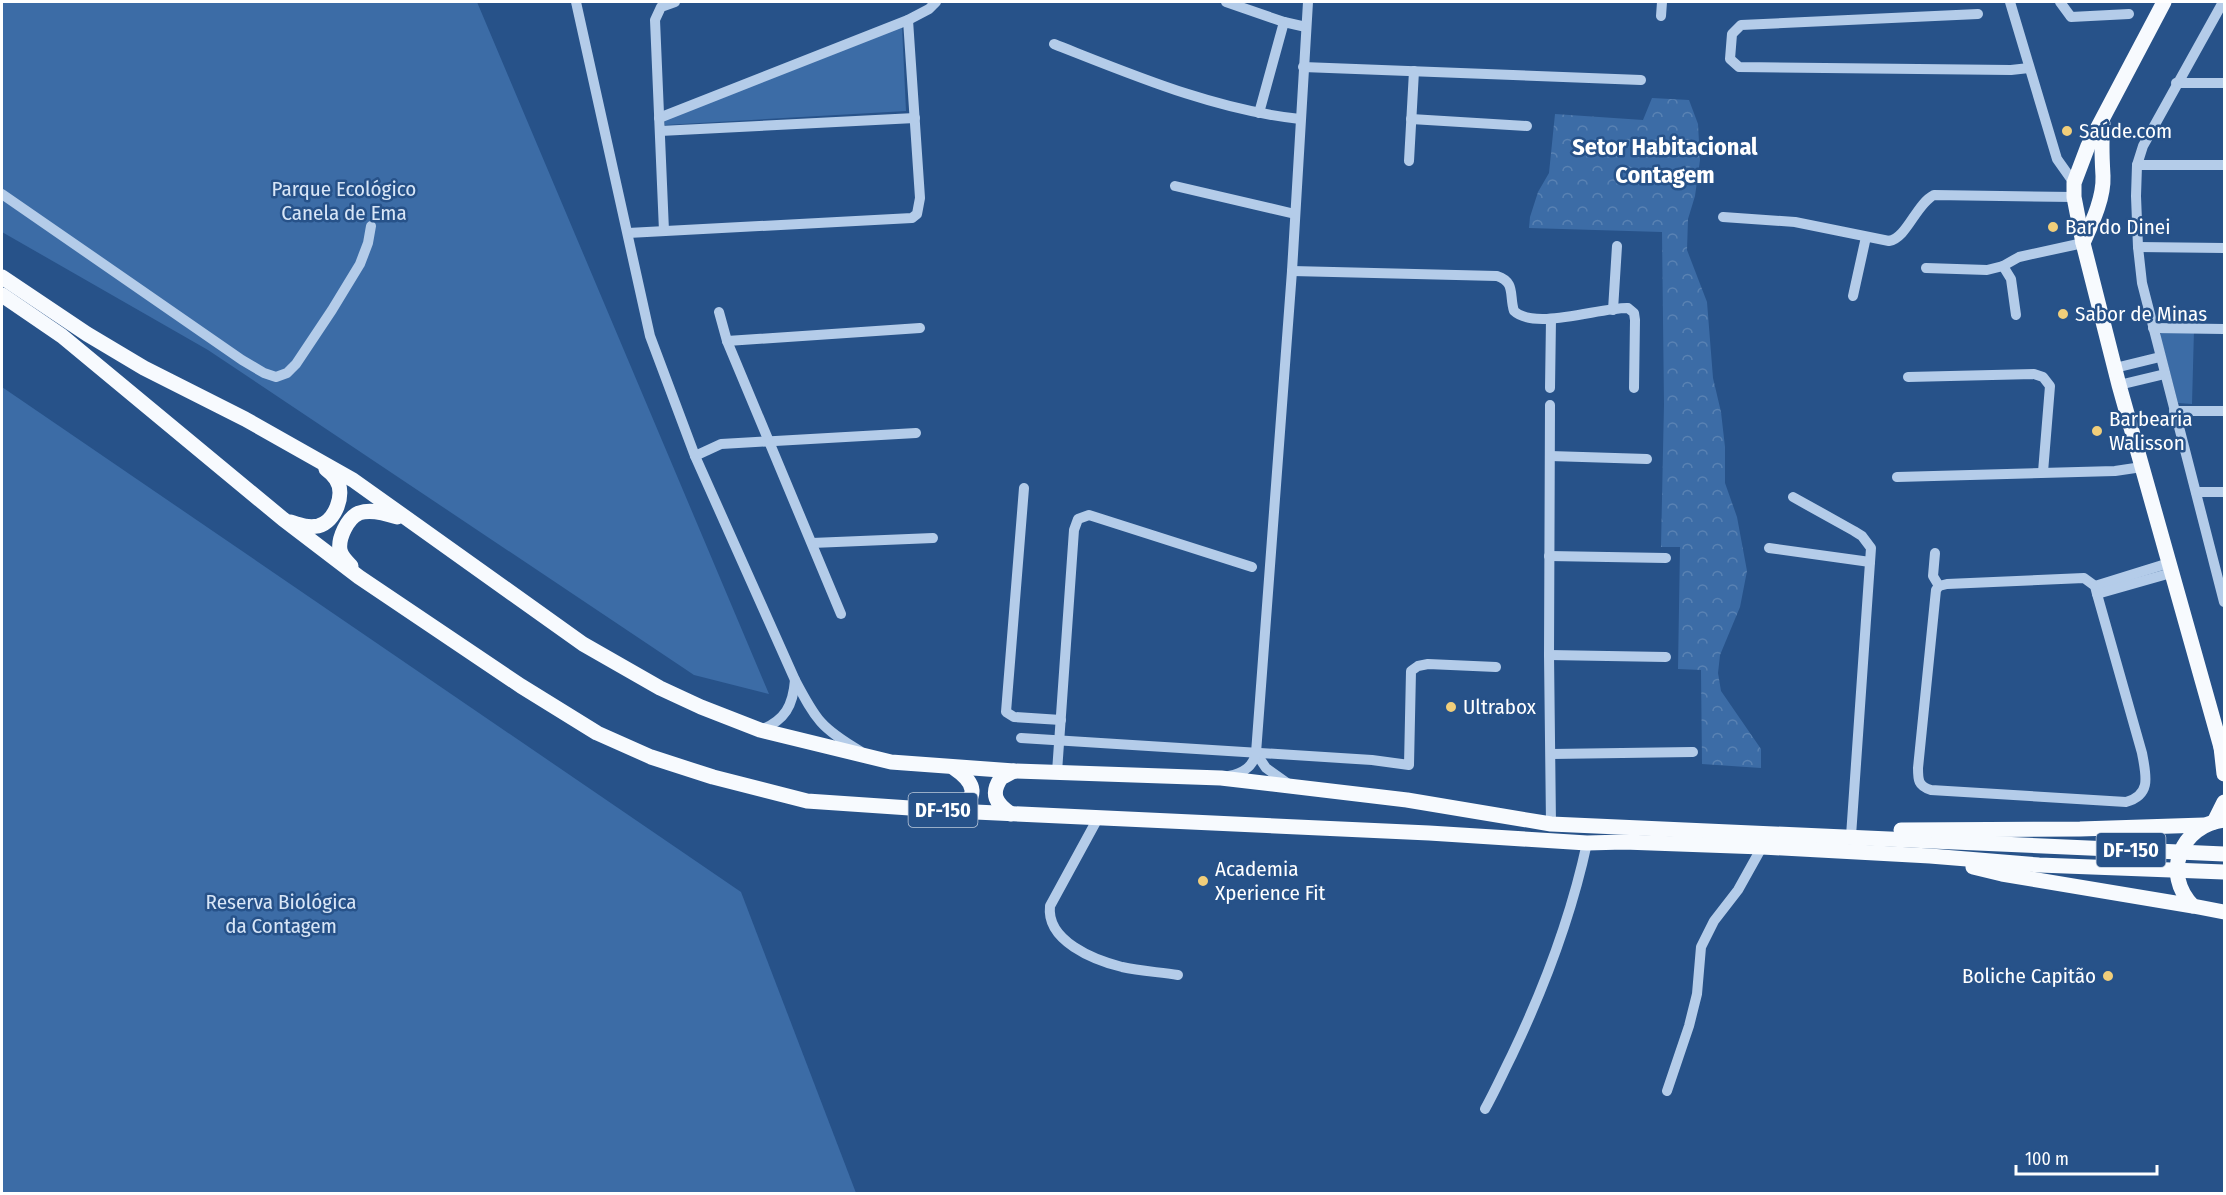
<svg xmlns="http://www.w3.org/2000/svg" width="2226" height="1195" font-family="'Fira Sans Condensed',sans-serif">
  <defs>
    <pattern id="forest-crowns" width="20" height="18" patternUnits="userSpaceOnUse" patternTransform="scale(1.5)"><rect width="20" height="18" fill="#3c6ca6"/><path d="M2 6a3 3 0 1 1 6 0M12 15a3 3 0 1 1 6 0" fill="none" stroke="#5982b3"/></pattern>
  </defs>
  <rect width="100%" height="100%" fill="#275289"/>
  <!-- forest -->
  <path fill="url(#forest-crowns)" d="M1652 98 1689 100 1698 124 1700 160 1695 196 1688 219 1687 250 1707 302 1713 378 1721 412 1725 447V483L1737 517 1747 571 1740 607 1720 655 1718 673 1721 691 1761 749V768L1702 764 1701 670 1678 669 1680 547H1661L1664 404 1662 232 1529 228 1530 217 1538 192 1549 173 1555 114 1643 120Z"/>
  <!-- green -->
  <g fill="#3c6ca6">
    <path d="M2 2H477L769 694 694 675 208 350 2 232Z"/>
    <path d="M902 27 906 111 665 125V120Z"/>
    <path d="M2194 330 2192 404 2178 403 2160 335 2162 332Z"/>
    <path d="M2 387 741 892 856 1193H2Z"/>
  </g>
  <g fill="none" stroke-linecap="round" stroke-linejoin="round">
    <!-- minor -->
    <g stroke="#b4cce9" stroke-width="10">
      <path d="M576 2 650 336 695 456 795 680C816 720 821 728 860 751"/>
      <path d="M1226 2 1284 22 1306 27"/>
      <path d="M2010 2 2057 159 2074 183"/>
      <path d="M2060 2 2071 17 2129 14"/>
      <path d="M2223 2 2143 146 2137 165 2136 196 2138 247 2142 283 2224 602"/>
      <path d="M1978 14 1741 25 1732 34 1730 59 1739 67 2011 70 2029 68"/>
      <path d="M1661 16 1662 2"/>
      <path d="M1054 44C1133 75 1215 110 1300 119"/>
      <path d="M1303 67 1641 80"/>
      <path d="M2176 83H2224"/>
      <path d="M1259 113 1284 22"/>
      <path d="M659 118 908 20 929 9 936 2"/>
      <path d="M1411 119 1527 126"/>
      <path d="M660 131 915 118"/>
      <path d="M1409 161 1414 71"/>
      <path d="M2137 165H2224"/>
      <path d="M1175 186 1295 214"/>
      <path d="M2 194 242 360 264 373 276 377 287 373 296 364 332 310 360 264 368 243 371 226"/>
      <path d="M1723 217 1795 222 1889 241C1907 238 1916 204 1934 195L2074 197"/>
      <path d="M664 231 655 20 661 7 675 2"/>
      <path d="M628 233 912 218 917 214 920 198 908 20"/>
      <path d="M2138 247 2224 248"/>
      <path d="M2003 266 2011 279 2016 315"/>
      <path d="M1926 268 1987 270 2003 266 2019 257 2083 243"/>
      <path d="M1292 271 1497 276C1516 282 1509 296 1514 311 1535 331 1601 307 1628 308L1634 313 1635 320 1634 388"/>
      <path d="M1853 296 1866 237"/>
      <path d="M1613 310 1617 246"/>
      <path d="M719 312 727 341 841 614"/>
      <path d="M2153 328 2224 329"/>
      <path d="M727 341 920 328"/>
      <path d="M2115 368 2160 357"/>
      <path d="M1908 377 2034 374 2043 377 2050 386 2043 472"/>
      <path d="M2119 385 2165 374"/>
      <path d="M1550 388 1551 319"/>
      <path d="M1550 405 1549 655 1551 824"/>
      <path d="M2174 411H2224"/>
      <path d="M695 456 721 444 916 433"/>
      <path d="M1550 456 1647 459"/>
      <path d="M1897 477 2115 471 2142 467"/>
      <path d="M1024 488 1006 712 1014 717 1061 720"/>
      <path d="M2196 492H2224"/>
      <path d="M1793 497 1854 531 1862 536 1871 548 1851 836"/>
      <path d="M812 543 933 538"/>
      <path d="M1769 548 1870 562"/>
      <path d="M1935 553 1933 576 1939 586"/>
      <path d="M1549 556 1666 558"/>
      <path d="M2084 578 2095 586 2097 594 2142 753C2146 775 2152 795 2126 802L1931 790C1918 786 1918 780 1918 768L1936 590 1939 586 1947 584Z"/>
      <path d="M2095 586 2169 563"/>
      <path d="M2097 594 2171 573"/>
      <path d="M1549 655 1666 657"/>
      <path d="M761 730C785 720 793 706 795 680"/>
      <path d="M1021 738 1372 760 1409 765 1411 671 1418 666 1428 664 1496 667"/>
      <path d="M1256 753 1266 768 1290 785"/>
      <path d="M1551 754 1693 752"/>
      <path d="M1057 772 1074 530 1078 519 1089 515 1252 567"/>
      <path d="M1229 776C1243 773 1253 767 1256 753L1292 271 1308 2"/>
      <path d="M1098 818 1050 906C1046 941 1094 960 1122 967 1140 971 1159 972 1178 975"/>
      <path d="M1667 1091 1689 1026 1697 994 1701 947 1714 921 1738 890 1762 847"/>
      <path d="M1485 1109C1495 1091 1503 1073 1512 1055 1545 986 1571 917 1587 843"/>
    </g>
    <!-- major -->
    <g stroke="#f7fafe" stroke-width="15">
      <path d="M2164 2 2088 146 2074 183V197L2083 243 2119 385 2224 758"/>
      <path d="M2083 243C2092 223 2104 198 2103 176 2102 158 2101 142 2103 124"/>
      <path d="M2 277 87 334 144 368 245 419 353 480 583 644 660 688 701 707 760 730 891 762 1014 771 1221 778 1407 800 1551 824 2224 854"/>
      <path d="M2 295 62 336 283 519 359 577 521 686 597 733 651 757 713 777 807 801 954 811 1429 833 1587 843 1624 842 1762 847 1930 856 2039 865 2224 872"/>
      <path d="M291 522C300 525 308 528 318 526 335 522 346 494 336 479 334 476 330 472 326 469"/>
      <path d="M351 566C347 562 341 556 340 550 338 539 347 518 359 513 371 509 385 513 397 517"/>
      <path d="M2221 747 2224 774"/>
      <path d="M954 811C980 798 976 783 954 768"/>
      <path d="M1011 814C996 804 990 794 1001 778L1014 771"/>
      <path d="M2224 820C2181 825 2161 874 2193 906L2224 912"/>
      <path d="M2214 822 2224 802"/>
      <path d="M1901 830 2080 829 2204 825"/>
      <path d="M1973 867 2002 874 2193 906"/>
    </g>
  </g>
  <!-- markers -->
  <g fill="#f1ce7a" stroke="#275289" stroke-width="2">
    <circle cx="2067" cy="131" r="6"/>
    <circle cx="2053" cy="227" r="6"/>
    <circle cx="2063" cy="314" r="6"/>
    <circle cx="2097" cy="431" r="6"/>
    <circle cx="1451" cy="707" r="6"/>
    <circle cx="1203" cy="881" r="6"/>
    <circle cx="2108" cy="976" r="6"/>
  </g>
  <g text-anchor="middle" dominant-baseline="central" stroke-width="5" stroke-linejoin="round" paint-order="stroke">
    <!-- shield labels -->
    <g fill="#275289" stroke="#becbdc" stroke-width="1.5">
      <rect x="908.5" y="793" width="69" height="34" rx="4.5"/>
      <rect x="2096.5" y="833" width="69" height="34" rx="4.5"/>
    </g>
    <g font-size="20" font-weight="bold" fill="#fff">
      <text x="943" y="810">DF-150</text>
      <text x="2131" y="850">DF-150</text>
    </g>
    <!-- poi labels -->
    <g font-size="21" fill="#fff" stroke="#275289" text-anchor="start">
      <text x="2079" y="131">Saúde.com</text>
      <text x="2065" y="227">Bar do Dinei</text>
      <text x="2075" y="314">Sabor de Minas</text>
      <text x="2109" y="419">Barbearia<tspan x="2109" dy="24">Walisson</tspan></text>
      <text x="1463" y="707">Ultrabox</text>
      <text x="1215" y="869">Academia<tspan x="1215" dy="24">Xperience Fit</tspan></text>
      <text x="2096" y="976" text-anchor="end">Boliche Capitão</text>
    </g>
    <!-- park labels -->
    <g font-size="21" fill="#d8e6f7" stroke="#275289">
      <text x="344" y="189">Parque Ecológico<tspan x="344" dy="24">Canela de Ema</tspan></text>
      <text x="281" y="902">Reserva Biológica<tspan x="281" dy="24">da Contagem</tspan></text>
    </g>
    <!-- quarter labels -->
    <g font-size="24" font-weight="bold" fill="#fff" stroke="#275289">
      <text x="1665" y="147">Setor Habitacional<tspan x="1665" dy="28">Contagem</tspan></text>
    </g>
  </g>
  <!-- border -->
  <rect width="2226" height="1195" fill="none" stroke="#ffffff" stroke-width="6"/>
  <!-- scale -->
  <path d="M2016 1165v9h141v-9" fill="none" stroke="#ffffff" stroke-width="3"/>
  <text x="2025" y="1165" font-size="18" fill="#ffffff" stroke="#275289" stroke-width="4.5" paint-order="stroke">100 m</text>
</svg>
